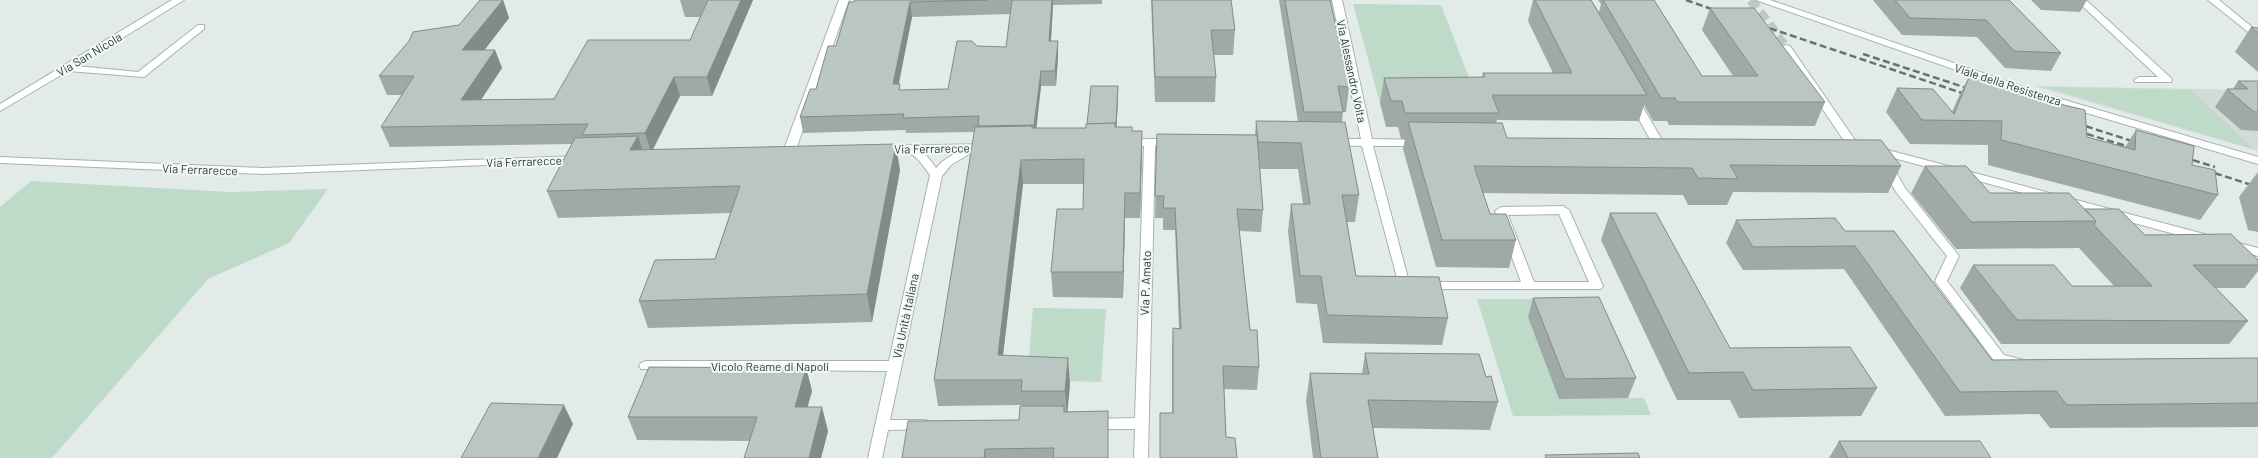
<svg xmlns="http://www.w3.org/2000/svg" width="2258" height="458" font-family="Barlow,sans-serif">
  <rect width="100%" height="100%" fill="#e3ebe9"/>
  <!-- built -->
  <path fill="#d1dbd8" d="M2034 86 2258 90V151Z"/>
  <!-- green -->
  <g fill="#bedac9">
    <path d="M1353 4 1441 5 1479 103H1380Z"/>
    <path d="M2045 87 2191 90 2254 149Z"/>
    <path d="M31 181 230 192 328 189 289 243 208 279 52 458H0V207Z"/>
    <path d="M1477 299H1585L1559 398H1644L1651 415 1513 416Z"/>
    <path d="M1033 308 1106 309 1101 382 1027 380Z"/>
  </g>
  <g fill="none" stroke-linecap="round" stroke-linejoin="round">
    <!-- tertiary-tunnel -->
    <path stroke="#bdc8c5" stroke-width="10" stroke-dasharray="10 5" stroke-linecap="butt" d="M1751 0 1786 48"/>
    <defs>
      <g id="minor">
        <path d="M172 0H184L77 66 138 72 198 25H204V29L144 77 68 71 0 111V104Z"/>
        <path d="M839 0H849L795 152 793 154H785L783 152Z"/>
        <path d="M1332 0H1342L1372 139 1420 140 1426 143 1420 146H1373L1409 282H1521L1495 211 1501 207 1563 206 1569 210 1603 286 1601 289H1400L1362 146 1333 145 1328 142 1333 139H1361ZM1559 214 1589 282H1534L1508 215Z"/>
        <path d="M2076 0H2086L2171 78 2172 80 2171 82H2135L2134 80 2139 77H2158Z"/>
        <path d="M2208 0H2219L2258 32V40Z"/>
        <path d="M1633 96 1638 99 1665 145 1663 147 1659 148 1653 145 1628 99Z"/>
        <path d="M1150 139H1172L1177 142 1172 145 1155 146 1148 458H1134L1135 429H1092L1087 428 1085 424 1087 420 1092 419 1135 418 1144 146H1127L1121 143 1127 140Z"/>
        <path d="M988 144 994 147 992 149 974 151 951 165 942 176 890 420H924L929 421 931 425 929 429 888 430 882 458H868L887 371 641 369 639 366 641 363 646 361H889L930 175C924 167 916 154 906 152 897 150 882 157 875 149L881 146ZM958 151 943 161 936 168 927 156 921 152Z"/>
        <path d="M578 156 582 157 584 159 582 161 263 174 0 163V157L263 168Z"/>
        <path d="M1887 162 1891 163 1905 188 1959 256 1947 281 2004 355 2024 360 2026 363 2024 366 2019 368 1995 362 1937 284 1935 281 1947 256 1896 192 1881 165Z"/>
      </g>
      <g id="tertiary">
        <path d="M1756 0H1770L2041 93 2258 157V164L2033 97Z"/>
        <path d="M1786 45 1790 46 1857 143 1884 149 2208 235 2214 239 2208 243 1879 154 1849 148 1781 48Z"/>
        <path d="M2231 241 2258 248V256L2227 248 2225 245 2227 242Z"/>
      </g>
    </defs>
    <!-- minor casing -->
    <use href="#minor" stroke="#a6b3b0" stroke-width="2"/>
    <!-- tertiary casing -->
    <use href="#tertiary" stroke="#a6b3b0" stroke-width="2"/>
    <!-- minor -->
    <use href="#minor" fill="#fff" fill-rule="evenodd"/>
    <!-- tertiary -->
    <use href="#tertiary" fill="#fff" fill-rule="evenodd"/>
    <!-- rail -->
    <g stroke="#5f7673" stroke-width="2.5" stroke-dasharray="7 3.5" stroke-linecap="butt">
      <path d="M1686 0 1720 12"/>
      <path d="M1760 25 1971 96"/>
      <path d="M1863 54 1973 90"/>
      <path d="M2076 123 2141 144"/>
      <path d="M2077 131 2136 149"/>
      <path d="M2183 157 2215 167"/>
      <path d="M2205 170 2258 187"/>
    </g>
  </g>
  <!-- wall -->
  <g fill="#9faaa7" fill-rule="evenodd">
    <path d="M503 0 509 18 484 50H495L502 68 481 100 554 99 690 40 700 17H685L680 0H753L712 96H680L653 150 900 170 872 322 648 328 639 301 715 259 730 213 558 218 547 191 572 144 390 147 381 127 402 95H387L379 76 459 25Z"/>
    <path d="M855 0H1102V4L1053 5 1051 41H1058V56L1056 86H1041L1036 128H1086L1087 124 1118 99 1116 127 1132 131H1142L1140 218H1125L1123 298 1053 297 1051 272 1083 209V184H1023L1003 355 1070 384 1067 412 1108 411V458H902L1019 420 1022 405 938 406 934 380 975 132 906 133 905 130 803 133 800 117 816 89 836 46ZM1010 14 1006 47 977 46 948 89 900 90V84H899L912 17Z"/>
    <path d="M1151 0H1231L1235 30 1233 55H1214L1216 77 1215 102H1155Z"/>
    <path d="M1279 0H1330L1349 87 1346 112H1343L1342 122 1359 195 1355 222H1347L1356 276 1448 318 1442 345 1323 343 1317 304 1296 303 1288 231 1291 204H1303L1298 169H1260L1263 210 1261 232 1239 231 1250 330 1259 367 1257 390 1224 389 1226 437 1237 458H1160V413H1172V351L1173 328H1179L1175 230H1163V218H1155L1157 134 1255 135 1256 121 1298 122Z"/>
    <path d="M1533 0H1591L1599 12 1601 4 1598 0H1654L1702 76H1733L1702 30 1710 8 1825 102 1815 126 1669 125 1667 121H1653L1644 105 1639 121 1497 120 1496 123 1507 138 1901 166 1888 193 1733 192 1727 205H1688L1683 195 1483 193 1490 214 1516 240 1509 268 1436 267 1403 149 1405 139H1401L1398 127H1386L1380 103 1384 78 1482 77 1483 73H1553L1528 21Z"/>
    <path d="M1873 0H2009L2061 53 2051 71 2005 68 1977 37 1902 35Z"/>
    <path d="M2031 0H2087L2080 12 2041 10Z"/>
    <path d="M2251 27 2258 28V72L2235 52Z"/>
    <path d="M1970 75 2087 137 2125 147 2136 130 2192 165 2218 195 2200 220 1988 165V145L1910 144 1886 112 1897 88 1952 112 1958 98Z"/>
    <path d="M2238 81H2258V131L2241 130 2215 107 2227 89H2233Z"/>
    <path d="M1925 166 1990 193 2085 209 2145 235 2258 260V271L2245 288H2216L2248 321 2229 344H2001L1960 288 1973 265 2072 286H2114L2079 248 1956 249 1911 193Z"/>
    <path d="M2258 172V232L2248 230 2239 197Z"/>
    <path d="M1610 213 1730 348 1877 388 1861 416 1739 418 1730 400H1677L1601 240Z"/>
    <path d="M1736 220 1845 231 1992 360 2258 358V427L2050 428 2039 414 1945 416 1844 269 1743 270 1726 243Z"/>
    <path d="M1533 298 1636 378 1628 398 1559 399 1528 317Z"/>
    <path d="M1365 353 1486 377 1498 402 1490 430 1373 428 1378 458H1313L1306 401 1310 373 1362 374Z"/>
    <path d="M806 368 812 391 807 407 828 431 821 458H744L750 441 637 440 628 417Z"/>
    <path d="M1839 441 1991 458H1829Z"/>
  </g>
  <!-- shaded-wall -->
  <g fill="#828b88">
    <path d="M503 0 509 18 470 69 462 50Z"/>
    <path d="M741 0H753L712 96 707 77Z"/>
    <path d="M1052 0H1053V5L1050 56 1049 41Z"/>
    <path d="M910 2 912 17 895 100 893 84Z"/>
    <path d="M1058 41V56L1056 86 1055 71Z"/>
    <path d="M495 50 502 68 468 119 461 100Z"/>
    <path d="M1041 71V86L1035 140 1034 125Z"/>
    <path d="M674 77 680 96 651 152 645 133Z"/>
    <path d="M1118 86V99L1116 138V125Z"/>
    <path d="M1142 131V155L1140 218V193Z"/>
    <path d="M638 136 646 162 630 150Z"/>
    <path d="M896 144 900 170 872 322 867 294Z"/>
    <path d="M1021 160 1023 184 1000 381 998 355Z"/>
    <path d="M1125 193V218L1123 298V272Z"/>
    <path d="M1068 358 1070 384 1067 417 1065 391Z"/>
    <path d="M806 368 812 391 801 431 795 407Z"/>
    <path d="M564 405 573 424 557 458H538Z"/>
    <path d="M822 407 828 431 821 458H809Z"/>
    <path d="M985 449 986 458H984Z"/>
  </g>
  <!-- building -->
  <g fill="#b9c6c2" stroke="#828b88">
    <path d="M480 0H503L462 50H495L461 100 554 99 588 40H690L708 0H741L707 77H674L645 133 582 135 588 124 381 127 414 76H379L409 41 413 32 459 25Z"/>
    <path d="M855 0H987L910 2 893 84H900L899 90 948 89 957 41H972L977 46 1006 47 1012 0H1052L1049 41H1058L1055 71H1041L1034 125 978 126 979 116 903 118 904 114 800 117 810 89H816L828 46H836L849 2H854Z"/>
    <path d="M1152 0H1231L1235 30H1211L1216 77H1155Z"/>
    <path d="M1285 0H1330L1349 87 1338 86 1343 112H1304Z"/>
    <path d="M1535 0H1591L1647 95H1492L1499 113H1405L1402 101H1391L1384 78 1485 77 1483 73H1572Z"/>
    <path d="M1603 0H1654L1702 76H1758L1710 8H1754L1825 102H1677L1675 98H1661Z"/>
    <path d="M1895 0H2009L2061 53 2014 51 1986 20 1910 18Z"/>
    <path d="M2251 27 2258 28V33Z"/>
    <path d="M1970 75 2043 100 2085 110 2087 137 2135 150 2136 130 2194 146 2192 165 2215 170 2218 195 2001 140 2002 121 1922 120 1897 88 1933 89 1954 114Z"/>
    <path d="M2238 81H2258V112H2254L2227 89H2248Z"/>
    <path d="M1091 86H1118L1116 125H1115V123L1087 124Z"/>
    <path d="M1256 121 1345 122 1359 195H1342L1356 276 1439 277 1448 318 1327 315 1321 276H1300L1291 204H1310L1301 143 1258 142Z"/>
    <path d="M1408 122 1502 123 1507 138 1881 140 1901 166 1730 165 1738 179 1698 178 1692 168 1474 166 1490 214H1506L1516 240H1442Z"/>
    <path d="M1115 123V127H1132V131H1142L1140 193H1125L1123 272H1051L1057 209H1083L1084 159 1021 160 998 355 1068 358 1065 391H1021L1022 380H934L975 127 1032 126V128H1086V124Z"/>
    <path d="M1157 134 1257 135 1263 210 1237 209 1250 330H1257L1259 367 1223 366 1226 437 1235 438 1237 458H1160V413H1173V328L1181 329 1175 208H1163L1164 196H1155Z"/>
    <path d="M638 136 630 150 896 144 867 294 639 301 655 260 715 259 740 186 547 191 575 138Z"/>
    <path d="M1925 166H1966L1990 193H2069L2096 221 1971 222Z"/>
    <path d="M2085 209H2119L2145 235 2231 234 2258 260V265H2193L2248 321 2017 320 1973 265H2054L2072 286H2152L2094 225 2096 221Z"/>
    <path d="M1610 213H1656L1730 348 1850 347 1877 388 1753 390 1743 372 1689 373Z"/>
    <path d="M1835 218 1845 231H1894L1992 360 2258 358V403L2067 405 2056 391 1960 392 1855 246 1753 247 1736 220Z"/>
    <path d="M1599 297 1636 378 1565 379 1533 298Z"/>
    <path d="M1365 353 1479 354 1486 377 1491 376 1498 402 1368 400 1378 458H1321L1310 373 1369 374Z"/>
    <path d="M649 367 806 368 795 407H822L809 458H744L757 417H628Z"/>
    <path d="M491 403 564 405 538 458H461Z"/>
    <path d="M1020 406H1064V412L1108 411V458H1053L1054 448 985 449 984 458H902L908 421 1019 420Z"/>
    <path d="M1839 441H1980L1991 458H1848Z"/>
    <path d="M1638 453 1640 458H1546L1545 455Z"/>
  </g>
  <g text-anchor="middle" dominant-baseline="central" stroke-width="4" stroke-linejoin="round" paint-order="stroke">
    <!-- street labels -->
    <g font-size="12" fill="#253b37" stroke="#f3f8f6">
      <text transform="translate(89 54) rotate(-31)">Via San Nicola</text>
      <text transform="translate(1352 71) rotate(78)">Via Alessandro Volta</text>
      <text transform="translate(2008 84) rotate(18)">Viale della Resistenza</text>
      <text transform="translate(932 148) rotate(-1)">Via Ferrarecce</text>
      <text transform="translate(524 161) rotate(-2)">Via Ferrarecce</text>
      <text transform="translate(200 169) rotate(2)">Via Ferrarecce</text>
      <text transform="translate(1145 283) rotate(-88)">Via P. Amato</text>
      <text transform="translate(905 316) rotate(-78)">Via Unità Italiana</text>
      <text x="770" y="366">Vicolo Reame di Napoli</text>
    </g>
  </g>
</svg>
